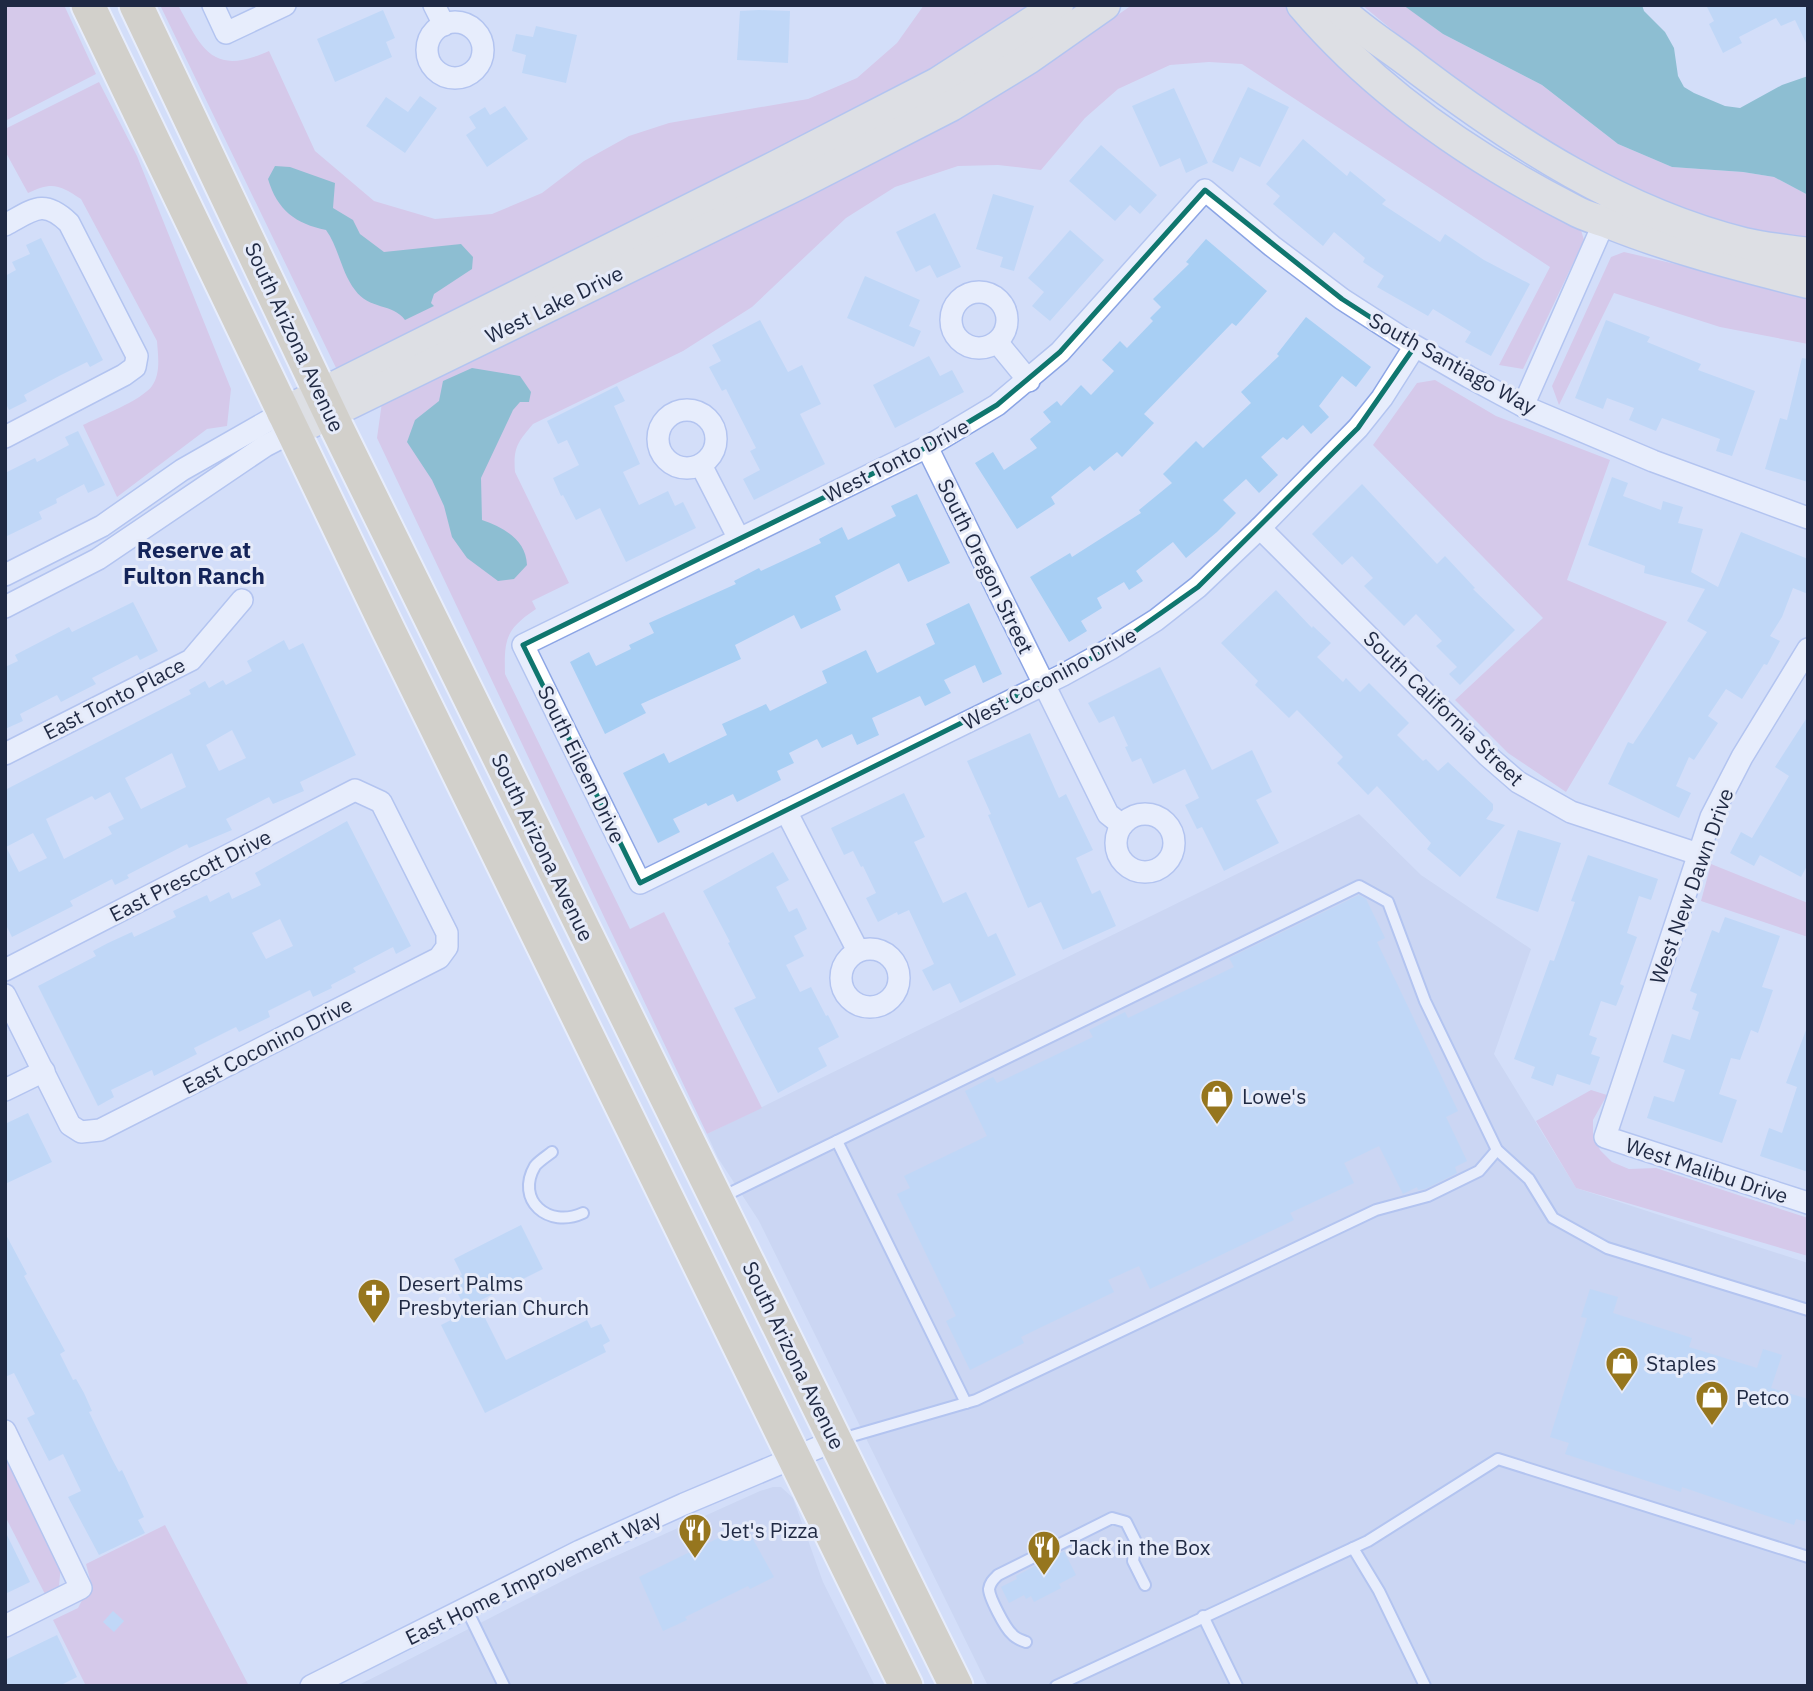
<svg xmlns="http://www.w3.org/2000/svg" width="1813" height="1691" font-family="'IBM Plex Sans',sans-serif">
  <rect width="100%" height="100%" fill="#d3def9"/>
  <!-- built -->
  <g fill="#c0cdea">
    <path d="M1359 814 1421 875 1531 949 1494 1054 1576 1188 1808 1263V1686H988L759 1221 718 1158 707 1134Z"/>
    <path d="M773 1487H781L793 1498 823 1582 875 1686H357L578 1573 760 1491Z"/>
  </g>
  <!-- green -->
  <g fill="#d8afd7">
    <path d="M5 5H64L96 74 5 121Z"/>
    <path d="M160 5H178C203 51 213 76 269 51L315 151 374 201 435 219 492 214 542 193 584 161 629 136 669 123 808 99 857 78 897 43 924 5H1028L942 66 338 372Z"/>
    <path d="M1132 5H1293L1578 220 1584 240 1523 369 1499 365 1550 267 1242 64 1209 62 1170 65 1118 89 1085 118 1041 170 998 165 958 166 895 187 846 218 752 307 683 351 533 424C518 442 513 447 515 472L569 583 532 601 536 609C506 629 504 639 505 674L630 929 664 912 762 1108 707 1134 377 438 382 402 912 140 1041 68Z"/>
    <path d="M1362 5H1404L1443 34 1542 85 1618 144 1672 167 1743 172 1774 177 1808 195V243L1725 226 1588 173 1461 87Z"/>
    <path d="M99 82 137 156 231 389 227 426 207 429 117 497 83 425C99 417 142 400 152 386 161 373 158 356 157 341L81 199C60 185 52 181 28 193L5 151V129Z"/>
    <path d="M1624 252 1808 295V344L1720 327 1614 293 1559 405 1552 386 1611 257Z"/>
    <path d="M1435 380 1496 416 1610 460 1567 580 1667 622 1566 792 1508 753 1455 700 1543 618 1373 445 1417 383Z"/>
    <path d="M1711 864 1808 903V937L1701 901Z"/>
    <path d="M1591 1090 1607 1095 1593 1120V1133L1600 1150 1612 1162 1629 1169 1656 1168 1808 1218V1256L1576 1188 1536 1121Z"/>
    <path d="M5 1455 61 1565 59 1586 46 1596 5 1516Z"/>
    <path d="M165 1525 249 1686H86L53 1620 78 1608 91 1583 86 1564Z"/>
  </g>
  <!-- water -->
  <g fill="#3997a3">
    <path d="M1403 5H1642L1644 11 1665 32 1674 48 1678 76 1684 87 1694 93 1725 106 1740 108 1782 85 1808 76V195L1774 177 1743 172 1672 167 1618 144 1542 85 1443 34Z"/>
    <path d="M275 166 290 167 335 183 333 208 353 220 360 234 384 252 461 244 473 257 472 269 434 294 431 303 434 306 405 320C393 303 369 310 355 290 341 272 339 248 326 230 296 224 277 210 268 179Z"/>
    <path d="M472 368 520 376 531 392 529 402H520L513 410 481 478 482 520C505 528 526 540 527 565L514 579 498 581 467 558 452 537 444 506 432 480 407 442 415 420 439 401 443 381Z"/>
  </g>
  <!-- building -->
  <g fill="#a8cff4" fill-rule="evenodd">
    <path d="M1706 5H1808V47L1795 20 1781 26 1776 18 1739 37 1742 43 1723 53 1709 24 1714 21Z"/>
    <path d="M383 10 395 38 386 42 392 57 335 82 317 39Z"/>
    <path d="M759 10 790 11 788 63 737 60 740 11Z"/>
    <path d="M536 26 577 35 566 83 522 73 526 55 512 51 516 34 533 37Z"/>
    <path d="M1248 87 1289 107 1260 167 1240 157 1233 172 1212 162Z"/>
    <path d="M1174 88 1208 163 1186 173 1180 158 1160 167 1132 106Z"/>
    <path d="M420 96 437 108 405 153 366 126 386 97 408 112Z"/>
    <path d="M505 106 528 139 487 167 466 135 476 128 469 117 485 107 490 115Z"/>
    <path d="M1303 139 1347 176 1350 171 1386 200 1382 204 1440 242 1445 234 1484 260 1530 284 1491 356 1465 342 1471 332 1433 309 1428 316 1377 287 1384 276 1363 262 1365 258 1334 232 1323 246 1273 204 1280 196 1266 184Z"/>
    <path d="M1101 145 1157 195 1140 214 1130 205 1115 221 1069 181Z"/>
    <path d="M993 194 1034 206 1014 271 1000 267 1003 257 976 249Z"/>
    <path d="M935 213 961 267 937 278 930 265 916 272 896 232Z"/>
    <path d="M1070 230 1104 260 1050 321 1032 306 1044 292 1028 278Z"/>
    <path d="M41 238 103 360 90 367 87 362 59 376 24 395 27 401 9 410 5 402V276L16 270 12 262 30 254 26 245Z"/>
    <path d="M1206 239 1267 291 1236 326 1232 323 1144 414 1154 423 1122 457 1117 452 1094 471 1090 466 1051 497 1055 504 1017 529 975 463 993 452 1004 470 1037 448 1030 439 1051 422 1043 412 1057 401 1061 406 1081 385 1091 395 1114 371 1102 360 1120 341 1127 348 1153 321 1150 318 1161 307 1153 299 1189 264 1186 262Z"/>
    <path d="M865 276 920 300 909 326 921 331 914 347 847 318Z"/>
    <path d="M1306 317 1371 367 1356 387 1342 376 1319 406 1329 417 1311 434 1303 425 1287 440 1283 437 1261 457 1278 475 1259 493 1246 479 1223 500 1236 513 1217 532 1186 558 1173 542 1136 571 1143 581 1129 590 1124 582 1097 598 1102 608 1081 621 1087 631 1069 642 1030 577 1070 553 1072 557 1141 513 1139 510 1172 483 1163 474 1196 441 1203 448 1251 403 1241 392 1279 356 1277 354Z"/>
    <path d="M760 320 788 372 802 365 821 404 800 414 825 464 754 500 743 479 760 470 750 451 756 448 726 389 722 391 709 367 721 361 712 345Z"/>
    <path d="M1606 320 1650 337 1647 342 1701 364 1698 370 1755 391 1732 456 1716 451 1720 439 1662 418 1656 431 1629 420 1634 408 1607 398 1603 409 1575 398Z"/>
    <path d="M929 356 940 376 952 370 964 392 895 428 873 385Z"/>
    <path d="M1802 358 1808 359V482L1765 469 1780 418 1787 420Z"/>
    <path d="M617 386 625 401 614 406 640 464 623 472 639 505 668 491 675 506 683 502 696 528 626 562 600 508 576 520 563 495 561 496 553 478 579 465 567 440 558 444 547 421Z"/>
    <path d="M78 431 105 485 88 493 84 484 56 499 57 503 39 512 42 519 5 537V473L35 458 37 462 69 445 65 437Z"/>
    <path d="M1612 477 1628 483 1623 496 1661 510 1663 501 1683 507 1678 523 1703 529 1691 572 1718 587 1741 532 1808 559V594L1793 588 1782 617 1770 636 1780 641 1767 665 1764 664 1742 699 1726 689 1708 716 1718 723 1694 760 1689 757 1676 786 1691 793 1679 818 1608 784 1628 742 1633 744 1707 632 1687 621 1705 589 1644 573 1645 566 1588 545Z"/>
    <path d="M1362 484 1437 564 1445 556 1475 588 1473 589 1515 630 1460 685 1449 674 1457 667 1436 646 1442 641 1416 614 1404 626 1364 586 1373 578 1352 556 1342 565 1312 534Z"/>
    <path d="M917 494 950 563 908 582 899 563 835 596 841 610 801 629 794 615 735 645 741 659 641 704 646 713 605 734 570 662 589 652 596 666 631 649 629 645 654 633 649 623 736 584 734 581 759 568 761 571 821 543 819 539 842 527 848 540 896 516 891 506Z"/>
    <path d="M1276 590 1312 628 1313 626 1331 643 1317 657 1343 682 1346 678 1360 692 1369 683 1409 723 1397 735 1423 761 1426 759 1438 771 1448 762 1493 804V810L1486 819 1505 825 1460 877 1427 849 1431 843 1377 786 1368 795 1337 763 1343 757 1297 710 1289 718 1255 685 1258 681 1221 643Z"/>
    <path d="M133 602 158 651 140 660 137 655 92 678 96 684 61 702 57 695 20 714 23 721 5 729V667L18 661 15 655 69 627 72 632Z"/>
    <path d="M969 603 1002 674 983 683 975 665 944 680 951 693 925 706 920 696 872 718 879 735 857 745 852 734 822 748 817 739 789 753 794 763 777 771 781 780 737 802 733 794 708 806 706 803 673 819 680 832 658 843 623 773 664 753 669 763 727 735 722 724 766 704 770 711 827 683 822 671 866 650 877 673 935 644 926 624Z"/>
    <path d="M284 640 289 650 303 643 356 755 300 782 304 791 273 804 269 797 226 819 232 830 189 848 187 844 127 875 129 878 115 885 112 879 70 901 73 906 12 937 5 923V790L191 694 189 690 205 681 209 688 223 680 226 685 252 671 247 661ZM232 730 246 758 219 771 206 745ZM172 753 186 787 141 809 125 778ZM110 792 124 819 108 827 112 834 64 859 46 819 92 796 95 800ZM33 833 47 858 19 872 6 847Z"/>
    <path d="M1160 667 1212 770 1252 750 1272 792 1256 800 1279 843 1224 871 1202 827 1197 829 1185 805 1199 798 1185 769 1153 784 1141 758 1132 762 1125 747 1128 746 1114 716 1099 723 1088 703Z"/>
    <path d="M1808 716V864L1801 877 1760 855 1754 866 1730 853 1741 832 1752 838 1789 776 1775 767Z"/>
    <path d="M1030 733 1059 798 1066 794 1093 850 1076 858 1092 894 1100 890 1116 926 1063 950 1041 902 1028 908 988 815 991 814 967 761Z"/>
    <path d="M904 793 925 837 914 842 943 903 966 892 988 937 996 933 1016 975 960 1003 950 983 933 991 922 970 934 964 909 910 898 915 897 912 878 922 866 898 876 893 863 866 861 867 853 851 844 855 831 828Z"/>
    <path d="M347 821 411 946 396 954 393 947 353 968 356 972 331 985 332 988 313 997 310 990 268 1011 270 1017 239 1032 236 1027 194 1048 197 1054 154 1076 152 1070 111 1090 114 1097 98 1106 38 986 96 956 93 951 108 943 132 932 134 937 176 917 173 911 207 895 210 902 229 892 232 899 261 885 255 873ZM280 919 293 946 266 959 252 933Z"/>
    <path d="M1518 830 1561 843 1538 912 1496 898Z"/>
    <path d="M773 852 789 880 776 887 789 912 797 908 807 929 794 936 804 956 786 965 800 992 811 987 826 1016 828 1015 839 1037 818 1048 827 1066 778 1093 734 1008 756 998 728 943 730 942 703 891Z"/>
    <path d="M1588 855 1658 879 1651 900 1639 896 1627 933 1637 937 1620 984 1624 986 1616 1006 1601 1001 1589 1035 1597 1038 1591 1054 1600 1057 1590 1085 1557 1074 1553 1086 1531 1078 1535 1067 1514 1059 1550 960 1554 961 1575 902 1571 901Z"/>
    <path d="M1359 895 1366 899 1385 938 1377 942 1458 1111 1446 1117 1467 1161 1455 1167 1457 1173 1425 1189 1418 1190 1417 1187 1403 1194 1379 1146 1344 1163 1354 1183 1290 1213 1294 1220 1150 1289 1139 1266 1108 1280 1114 1292 1021 1337 1024 1343 970 1370 946 1321 956 1316 897 1194 910 1188 904 1176 987 1136 965 1091 993 1077 997 1083 1093 1037 1089 1030 1125 1012 1128 1018 1234 967 1229 958Z"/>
    <path d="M1725 917 1780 936 1762 987 1773 990 1758 1033 1751 1030 1740 1060 1731 1058 1719 1094 1737 1100 1722 1143 1647 1118 1654 1096 1674 1102 1685 1070 1663 1062 1672 1034 1690 1040 1699 1012 1692 1009 1697 994 1690 991 1712 930 1719 933Z"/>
    <path d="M1806 1030H1808V1172L1760 1156 1769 1128 1782 1133 1797 1087 1786 1083Z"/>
    <path d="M28 1113 52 1162 5 1184V1124Z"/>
    <path d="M521 1225 543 1269 465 1308 451 1280 462 1275 454 1259Z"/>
    <path d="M5 1233 27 1274 24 1276 65 1351 60 1354 73 1380 76 1379 84 1393 92 1411 89 1412 112 1459 119 1472 122 1470 144 1517 138 1520 145 1533 99 1555 68 1497 81 1491 63 1454 49 1461 27 1418 35 1414 14 1373 5 1377Z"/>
    <path d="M1590 1289 1618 1297 1613 1313 1692 1338 1689 1347 1757 1368 1763 1349 1782 1355 1771 1388 1808 1399V1522L1796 1519 1794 1525 1682 1487 1681 1492 1565 1454 1569 1443 1550 1437 1587 1318 1581 1317Z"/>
    <path d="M479 1306 506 1360 587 1320 591 1328 601 1324 610 1341 603 1345 606 1352 485 1413 441 1325Z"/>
    <path d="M745 1525 774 1577 750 1589 748 1586 685 1617 687 1620 663 1631 639 1577Z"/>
    <path d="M5 1531 30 1582 5 1594Z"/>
    <path d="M1064 1551 1076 1575 1059 1584 1061 1588 1034 1602 1031 1596 1026 1599 1024 1595 1009 1603 1001 1587 1017 1579 1016 1576Z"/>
    <path d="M113 1611 124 1621 114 1632 103 1622Z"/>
    <path d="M57 1635 77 1677 59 1686H5V1660Z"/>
  </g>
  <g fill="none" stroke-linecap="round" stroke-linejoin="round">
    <defs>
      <g id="lane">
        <path d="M837 1141 966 1403"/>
        <path d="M552 1152C547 1156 539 1161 535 1166 515 1200 548 1229 583 1213"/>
        <path d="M720 1198 1359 886 1388 902 1425 1001 1497 1150 1529 1179 1553 1218 1607 1248 1808 1310"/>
        <path d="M838 1440 976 1400 1376 1210 1428 1196 1479 1171 1497 1150"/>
        <path d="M1353 1548 1379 1591 1425 1686"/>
        <path d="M466 1608 504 1686"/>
        <path d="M1203 1616 1237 1686"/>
        <path d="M1026 1642C1021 1640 1016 1639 1012 1634 1005 1628 989 1597 989 1589 990 1582 994 1579 998 1575L1112 1518 1126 1522 1136 1542 1133 1561 1145 1585"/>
        <path d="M1056 1686 1368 1541 1498 1459 1808 1557"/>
      </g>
      <g id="street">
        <path d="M213 5 226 33 285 5"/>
        <path d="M434 5 444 25"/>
        <circle cx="455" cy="50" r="28"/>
        <path d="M5 225C33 210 43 198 69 223L137 356 135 367 124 375 5 437"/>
        <circle cx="979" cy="320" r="28"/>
        <path d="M997 342 1029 381"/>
        <path d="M1415 346 1382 398 1358 428 1260 528 1198 587 1156 620 1110 649 1063 675 640 883 523 645 927 447 997 405 1060 352 1205 190 1272 246 1342 299 1415 346 1469 377 1523 406 1653 461 1808 518"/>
        <path d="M1523 406 1610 209"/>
        <circle cx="687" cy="439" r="29"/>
        <path d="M927 447 1108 814 1122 825"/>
        <path d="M701 465 739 539"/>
        <path d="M1260 528 1488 756 1518 782 1571 812 1698 854"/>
        <path d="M5 575 102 526 182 470 282 413"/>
        <path d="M5 607 98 559 265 446 292 432"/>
        <path d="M1808 649 1742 757 1711 817 1605 1137 1808 1203"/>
        <path d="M5 754 191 660 242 600"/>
        <path d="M786 811 858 951"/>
        <circle cx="1145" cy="843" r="29"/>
        <circle cx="870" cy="978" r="29"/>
        <path d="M5 970 355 790 381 802 447 933V947L439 958 100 1130 81 1132 70 1125 5 995"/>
        <path d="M5 1090 44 1071"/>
        <path d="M5 1431 81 1588 5 1626"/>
        <path d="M311 1686 580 1551 684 1504 836 1440"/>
      </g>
      <g id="secondary">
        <path d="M1302 5C1375 91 1474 159 1574 210 1584 216 1597 219 1608 223 1673 249 1740 266 1808 283"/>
        <path d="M1336 5C1354 26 1394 50 1416 68 1515 143 1623 213 1744 243 1765 248 1787 250 1808 253"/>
        <path d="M282 413 778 165 937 83 1058 5"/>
        <path d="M292 432 797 185 951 106 1028 59 1105 5"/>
      </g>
      <g id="primary">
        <path d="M88 5 387 627 906 1686"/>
        <path d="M136 5 338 430 956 1686"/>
      </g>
    </defs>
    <!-- lane casing -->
    <use href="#lane" stroke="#8ca5e5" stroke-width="14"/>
    <!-- street casing -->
    <use href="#street" stroke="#8ca5e5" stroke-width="24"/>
    <!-- secondary casing -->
    <use href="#secondary" stroke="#8ca5e5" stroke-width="33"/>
    <!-- primary casing -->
    <use href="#primary" stroke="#fff" stroke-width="37"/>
    <!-- lane -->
    <use href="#lane" stroke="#fff" stroke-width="10"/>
    <!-- street -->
    <use href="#street" stroke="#fff" stroke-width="21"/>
    <!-- secondary -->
    <use href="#secondary" stroke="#e8dfc9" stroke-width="30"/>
    <!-- primary -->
    <use href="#primary" stroke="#d1bf92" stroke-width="33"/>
  </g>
  <!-- marked area -->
  <path d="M0 0H1813V1691H0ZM1205 190 1342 299 1415 346 1358 428 1198 587 1110 649 640 883 523 645 927 447 997 405 1060 352Z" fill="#d3def9" fill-opacity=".55" fill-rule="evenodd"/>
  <path fill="none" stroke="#0f766e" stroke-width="5" stroke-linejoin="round" d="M1205 190 1342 299 1415 346 1358 428 1198 587 1110 649 640 883 523 645 927 447 997 405 1060 352Z"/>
  <!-- icons -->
  <defs>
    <symbol id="shop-pin" viewBox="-11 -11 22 30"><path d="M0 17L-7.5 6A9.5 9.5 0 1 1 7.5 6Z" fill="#96761e" stroke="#e6ebf9"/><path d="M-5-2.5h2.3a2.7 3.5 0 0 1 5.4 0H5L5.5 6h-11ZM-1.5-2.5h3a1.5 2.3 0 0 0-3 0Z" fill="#fff"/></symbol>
    <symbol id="church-pin" viewBox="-11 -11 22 30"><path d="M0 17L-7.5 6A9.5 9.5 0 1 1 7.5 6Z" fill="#96761e" stroke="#e6ebf9"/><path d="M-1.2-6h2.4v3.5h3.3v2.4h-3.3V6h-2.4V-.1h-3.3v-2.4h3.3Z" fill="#fff"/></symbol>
    <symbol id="restaurant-pin" viewBox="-11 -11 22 30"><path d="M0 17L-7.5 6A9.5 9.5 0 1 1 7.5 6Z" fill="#96761e" stroke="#e6ebf9"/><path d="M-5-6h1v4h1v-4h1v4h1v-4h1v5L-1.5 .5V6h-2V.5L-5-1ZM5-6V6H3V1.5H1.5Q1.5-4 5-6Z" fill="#fff"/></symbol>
  </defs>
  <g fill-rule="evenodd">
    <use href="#shop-pin" x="1198" y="1077" width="38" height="52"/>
    <use href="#church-pin" x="355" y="1276" width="38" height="52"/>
    <use href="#shop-pin" x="1603" y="1344" width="38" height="52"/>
    <use href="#shop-pin" x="1693" y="1378" width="38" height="52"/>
    <use href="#restaurant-pin" x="676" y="1511" width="38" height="52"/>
    <use href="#restaurant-pin" x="1025" y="1528" width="38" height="52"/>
  </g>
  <g text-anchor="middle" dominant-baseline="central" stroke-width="6" stroke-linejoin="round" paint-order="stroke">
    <!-- street labels -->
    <g font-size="21" fill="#1f2943" stroke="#e6ebf9">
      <text transform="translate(554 304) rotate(-26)">West Lake Drive</text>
      <text transform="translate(295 337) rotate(65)">South Arizona Avenue</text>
      <text transform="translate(1453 363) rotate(29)">South Santiago Way</text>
      <text transform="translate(896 460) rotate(-27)">West Tonto Drive</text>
      <text transform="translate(986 566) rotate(64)">South Oregon Street</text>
      <text transform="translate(1049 678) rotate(-28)">West Coconino Drive</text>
      <text transform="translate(114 698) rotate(-27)">East Tonto Place</text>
      <text transform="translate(1444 708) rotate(44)">South California Street</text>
      <text transform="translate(582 764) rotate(64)">South Eileen Drive</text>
      <text transform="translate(543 847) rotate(64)">South Arizona Avenue</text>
      <text transform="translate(190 875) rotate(-27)">East Prescott Drive</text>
      <text transform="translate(1691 886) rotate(-70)">West New Dawn Drive</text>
      <text transform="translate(267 1045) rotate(-27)">East Coconino Drive</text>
      <text transform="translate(1707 1170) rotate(18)">West Malibu Drive</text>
      <text transform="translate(794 1355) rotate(64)">South Arizona Avenue</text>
      <text transform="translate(533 1577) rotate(-26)">East Home Improvement Way</text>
    </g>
    <!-- poi labels -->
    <g font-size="21" fill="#1f2943" stroke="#e6ebf9" text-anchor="start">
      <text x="1242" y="1096">Lowe's</text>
      <text x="398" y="1283">Desert Palms<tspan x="398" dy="24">Presbyterian Church</tspan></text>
      <text x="1646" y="1363">Staples</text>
      <text x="1736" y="1397">Petco</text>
      <text x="720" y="1530">Jet's Pizza</text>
      <text x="1068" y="1547">Jack in the Box</text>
    </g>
    <!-- neighbourhood labels -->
    <g font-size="23" font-weight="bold" fill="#142459" stroke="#e6ebf9">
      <text x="194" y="549">Reserve at<tspan x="194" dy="26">Fulton Ranch</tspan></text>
    </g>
  </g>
  <!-- border -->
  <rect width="1813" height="1691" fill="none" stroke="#1f2943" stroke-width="14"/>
</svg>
